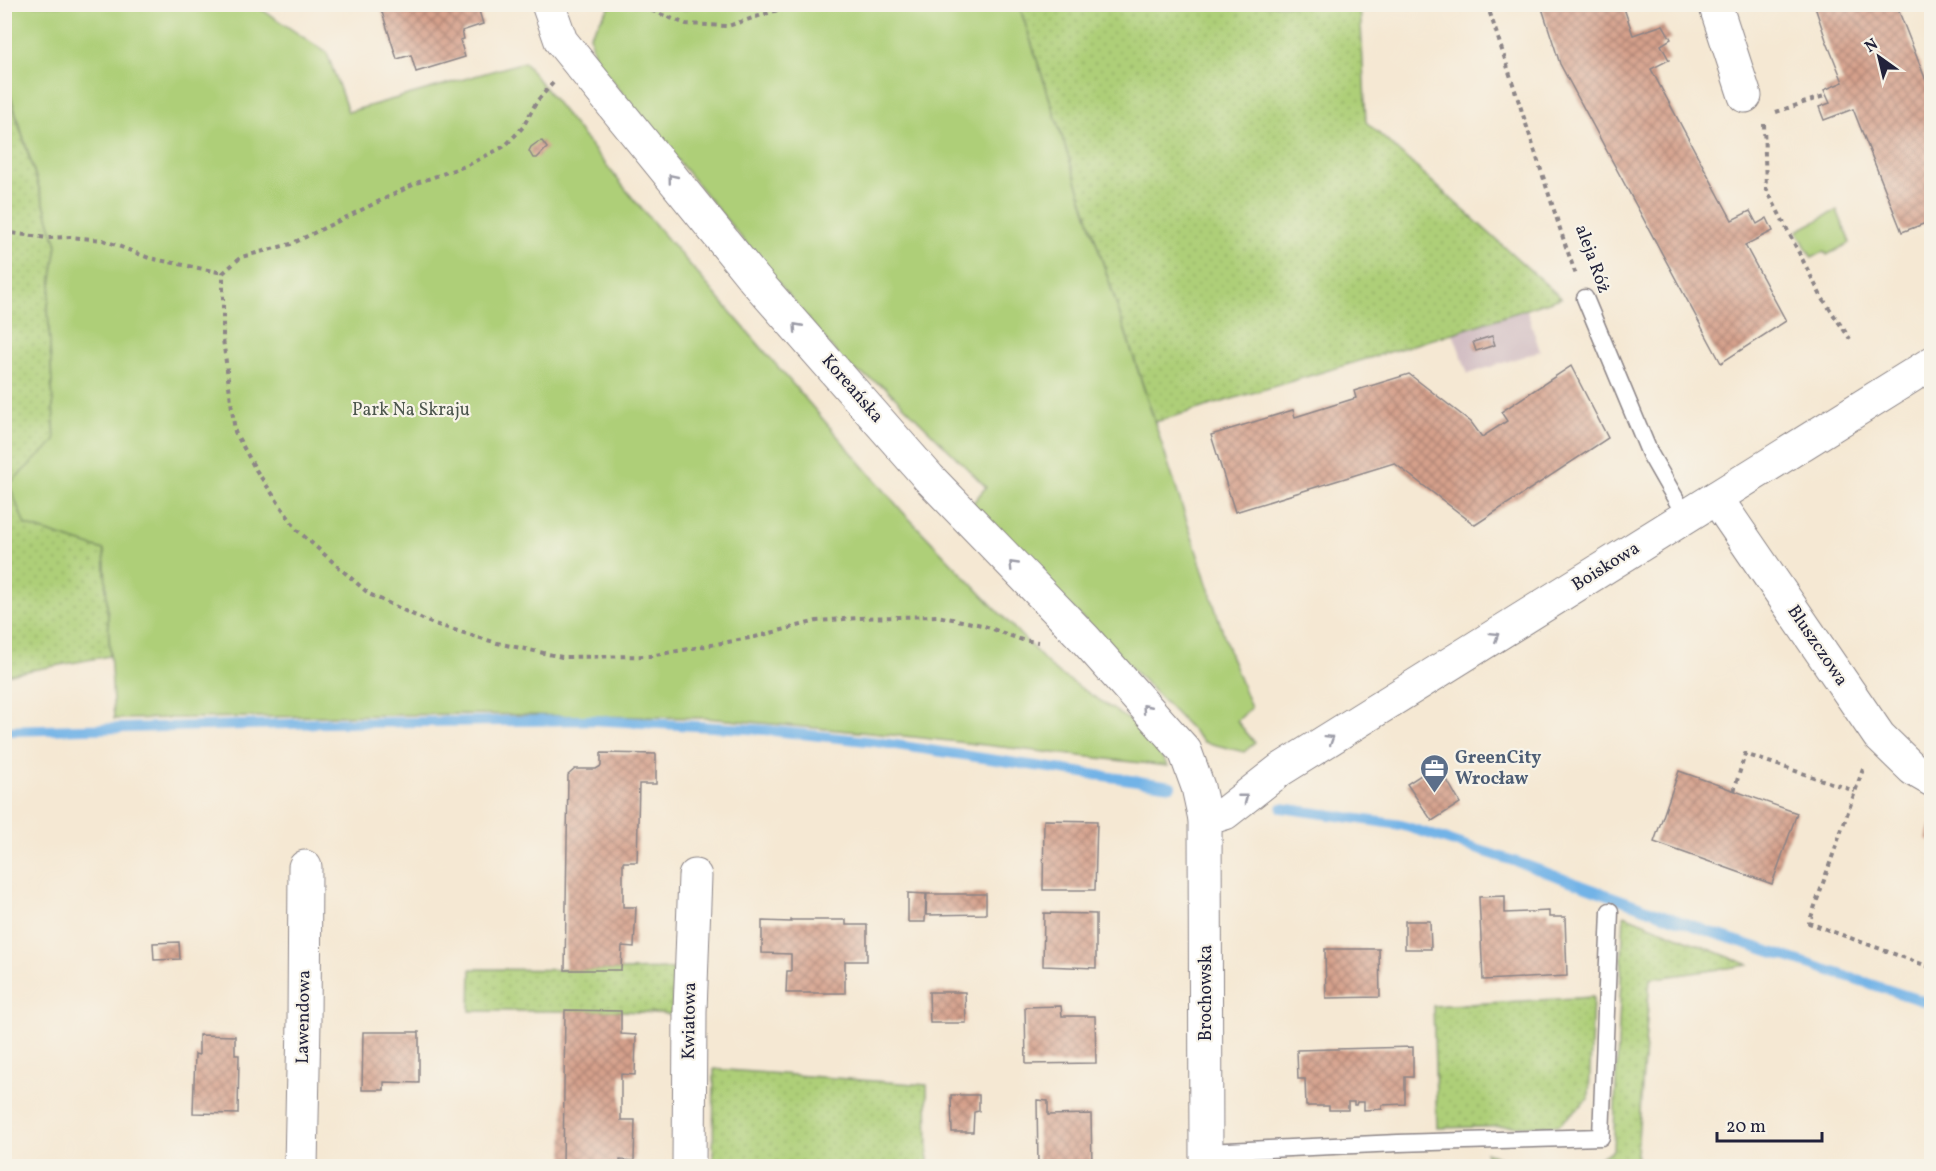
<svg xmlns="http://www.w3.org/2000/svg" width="1936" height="1171" font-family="Vollkorn,serif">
  <defs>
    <pattern id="grass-dots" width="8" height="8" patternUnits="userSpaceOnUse" patternTransform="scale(1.5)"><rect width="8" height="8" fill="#aecf78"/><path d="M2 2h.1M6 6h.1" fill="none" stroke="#95b169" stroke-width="1.8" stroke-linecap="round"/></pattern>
    <pattern id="building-cross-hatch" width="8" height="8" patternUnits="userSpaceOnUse" patternTransform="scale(1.5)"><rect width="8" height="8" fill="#d5a08b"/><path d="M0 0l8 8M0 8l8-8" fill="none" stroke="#ac8273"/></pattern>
  </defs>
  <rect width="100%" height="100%" fill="#f7f3e8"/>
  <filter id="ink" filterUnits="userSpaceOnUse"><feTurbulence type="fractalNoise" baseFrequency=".0167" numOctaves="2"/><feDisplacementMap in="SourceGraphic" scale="12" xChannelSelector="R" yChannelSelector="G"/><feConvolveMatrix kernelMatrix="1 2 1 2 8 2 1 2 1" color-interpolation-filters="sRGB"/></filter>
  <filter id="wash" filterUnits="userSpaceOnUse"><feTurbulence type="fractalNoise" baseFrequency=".008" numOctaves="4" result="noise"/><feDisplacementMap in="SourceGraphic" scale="24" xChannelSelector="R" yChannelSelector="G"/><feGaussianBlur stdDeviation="1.35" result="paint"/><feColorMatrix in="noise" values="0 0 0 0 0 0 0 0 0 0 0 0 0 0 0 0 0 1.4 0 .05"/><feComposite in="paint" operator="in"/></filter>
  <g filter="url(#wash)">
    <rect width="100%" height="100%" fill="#f5e8d3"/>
    <!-- industrial -->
    <path fill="#d2bec3" d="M1526 308 1540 351 1468 374 1453 333Z"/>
    <!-- grass -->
    <g fill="url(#grass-dots)" stroke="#68785a" stroke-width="1.5">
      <path d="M1019 5H1360L1366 122 1561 298 1453 333 1155 422Z"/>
      <path d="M4 78 57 245 48 306 55 441 25 525 104 550 110 656 5 675Z"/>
      <path d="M1624 915 1749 965 1650 979 1636 1166H1585L1613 1150Z"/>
      <path d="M471 969 621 970 673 969 672 1014 621 1011H470Z"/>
      <path d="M1593 997 1589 1098 1559 1125 1437 1128 1433 1006Z"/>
      <path d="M714 1069 927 1085 928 1166H713Z"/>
      <path d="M1486 1152 1517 1166H1486Z"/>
    </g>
    <!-- park -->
    <g fill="#aecf78" stroke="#68785a" stroke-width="1.5">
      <path d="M701 4 1019 5 1231 657 1251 708 1237 721 1255 743 1244 752 1204 742 971 505 986 487 885 387 847 366 595 60 590 35 611 5H675L684 10Z"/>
      <path d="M4 5H255L327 53 348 112 524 62 635 201 902 511 1054 670 1144 730 1168 766 914 737 706 718 463 714 114 719 104 550 25 525 9 484 55 441 48 306 57 245 5 78Z"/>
      <path d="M1837 210 1850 243 1827 255 1825 251 1812 258 1797 231Z"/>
    </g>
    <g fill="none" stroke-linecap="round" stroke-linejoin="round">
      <!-- stream -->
      <g stroke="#72b3e7" stroke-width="10">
        <path d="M4 731 327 723 592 720 765 730 876 742 1171 786"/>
        <path d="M1282 808 1401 825 1523 864 1710 932 1932 1004"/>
      </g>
    </g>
    <g id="blocks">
      <!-- building -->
      <g fill="url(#building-cross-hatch)">
        <path d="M386 4H477L483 24 462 31 464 39 460 40 465 57 416 72 411 55 397 59 380 6Z"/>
        <path d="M1814 4H1896L1932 96V225L1928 227 1926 223 1902 232 1853 109 1824 120 1819 107 1830 103 1824 90 1843 82 1826 40Z"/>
        <path d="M1541 5H1623L1633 35 1663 25 1671 39 1661 45 1669 60 1651 69 1732 220 1750 211 1757 224 1767 218 1773 231 1745 245 1786 321 1721 363 1560 64Z"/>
        <path d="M542 141 547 148 537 158H533L529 151 531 147 538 142Z"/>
        <path d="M1492 336 1495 345 1476 351 1473 342Z"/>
        <path d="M1571 366 1608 438 1475 525 1394 463 1235 512 1211 435 1293 410 1295 417 1356 398 1354 391 1409 374 1471 422 1482 437 1507 421 1501 412Z"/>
        <path d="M601 753 656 754V784H639L637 862H623V907H636L634 947 622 946 621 970H565L568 775 575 769H596L601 766Z"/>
        <path d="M1438 764 1460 803 1432 821 1407 784Z"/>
        <path d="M1679 771 1797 813 1772 884 1654 842Z"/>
        <path d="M1044 820 1097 821 1095 890H1043Z"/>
        <path d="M1931 825 1932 826V842L1926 840Z"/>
        <path d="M908 893 926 894 925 922H908Z"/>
        <path d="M927 894H986V914L926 915Z"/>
        <path d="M1505 896V913L1549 911V917H1565L1567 976 1483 980 1479 897Z"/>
        <path d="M1044 913 1096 914V968L1043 966Z"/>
        <path d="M791 920H846V925H867V961H845V993H786L787 971H791V954L762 953V921L791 922Z"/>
        <path d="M1405 921H1430L1431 949H1405Z"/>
        <path d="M179 942 180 959 154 960 153 943Z"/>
        <path d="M1325 949H1379L1380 997 1326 998Z"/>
        <path d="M929 992H965L966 1023H930Z"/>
        <path d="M1061 1006 1062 1016H1095L1096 1063 1026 1064 1025 1007Z"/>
        <path d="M565 1010 621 1011V1034L636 1035 635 1075 621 1074V1120H635L634 1161 620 1160V1166H563Z"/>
        <path d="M363 1032H419V1083L384 1082V1090H362Z"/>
        <path d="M199 1035 235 1036V1055H239L238 1114 193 1113 195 1054 199 1055Z"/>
        <path d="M1413 1047V1077H1405V1104L1382 1105V1109L1364 1110V1102H1357L1356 1105H1354V1102H1348V1110H1329V1106H1306L1305 1079H1298L1297 1050Z"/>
        <path d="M951 1095H979V1111L974 1112 973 1132H952Z"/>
        <path d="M1037 1100 1048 1101V1115L1091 1114 1092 1166H1038Z"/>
      </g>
    </g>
  </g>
  <g filter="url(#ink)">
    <use href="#blocks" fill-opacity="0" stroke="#8c8587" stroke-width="1.5"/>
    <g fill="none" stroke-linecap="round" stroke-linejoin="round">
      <defs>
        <g id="service">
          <path d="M1585 298 1650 454 1686 517"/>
          <path d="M1206 1152 1398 1143 1601 1137 1610 911"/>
        </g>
        <g id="minor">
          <path d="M1715 4 1745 96"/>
          <path d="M1716 498 1879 736 1913 769 1932 780"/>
          <path d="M1205 819 1225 813 1280 770 1932 363"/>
          <path d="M301 1166 304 1021 305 867"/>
          <path d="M689 1166 690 1011 695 876"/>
        </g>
        <path id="tertiary" d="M548 4 561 41 755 280 929 478 1085 639 1185 751 1198 787 1205 819 1206 1166"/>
      </defs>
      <!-- service casing -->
      <use href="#service" stroke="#8c8587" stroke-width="19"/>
      <!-- minor casing -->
      <use href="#minor" stroke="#8c8587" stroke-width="35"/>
      <!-- tertiary casing -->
      <use href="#tertiary" stroke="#8c8587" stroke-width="35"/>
      <!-- path -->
      <g stroke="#8c8587" stroke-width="4" stroke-dasharray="4.5 4.5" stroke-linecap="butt">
        <path d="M635 4 686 24 728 26 796 4"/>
        <path d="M1487 4 1565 244 1576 275"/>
        <path d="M553 83 537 101 523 127 505 146 468 165 419 182 291 244 241 257 223 273V339L235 432 256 470 297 530 369 594 431 623 497 643 562 657 650 656 755 637 817 621 858 618 937 616 982 625 1022 640 1038 642"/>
        <path d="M1776 112 1824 96"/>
        <path d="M1764 124 1766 188 1821 296 1850 339"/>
        <path d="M4 232 47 238 70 237 103 240 149 258 223 273"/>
        <path d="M1863 769 1809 923 1930 967"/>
        <path d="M1734 791 1745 754 1855 791"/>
      </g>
      <!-- service -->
      <use href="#service" stroke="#fff" stroke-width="16"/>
      <!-- minor -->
      <use href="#minor" stroke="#fff" stroke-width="33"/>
      <!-- tertiary -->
      <use href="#tertiary" stroke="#fff" stroke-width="33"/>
    </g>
    <!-- one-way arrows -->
    <defs><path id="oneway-chevron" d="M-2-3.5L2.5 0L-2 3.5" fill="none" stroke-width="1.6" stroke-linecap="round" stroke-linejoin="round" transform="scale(1.5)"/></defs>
    <g stroke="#9c9ca7">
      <use href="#oneway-chevron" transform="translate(672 178) rotate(-129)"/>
      <use href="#oneway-chevron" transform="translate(797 327) rotate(-132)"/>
      <use href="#oneway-chevron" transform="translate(1013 565) rotate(-134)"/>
      <use href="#oneway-chevron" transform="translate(1495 636) rotate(-32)"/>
      <use href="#oneway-chevron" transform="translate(1146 708) rotate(-132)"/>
      <use href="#oneway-chevron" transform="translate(1330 739) rotate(-32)"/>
      <use href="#oneway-chevron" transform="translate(1244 798) rotate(-38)"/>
    </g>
  </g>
  <!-- icons -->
  <defs>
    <symbol id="office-pin" viewBox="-11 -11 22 30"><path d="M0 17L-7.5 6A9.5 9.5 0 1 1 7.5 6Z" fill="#5c6f8a" stroke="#f7f3e8"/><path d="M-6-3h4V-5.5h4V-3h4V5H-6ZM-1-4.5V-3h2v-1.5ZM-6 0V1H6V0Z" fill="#fff"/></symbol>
  </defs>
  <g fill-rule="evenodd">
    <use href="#office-pin" x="1418" y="752" width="33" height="45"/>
  </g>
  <g text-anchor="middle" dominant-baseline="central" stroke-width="4.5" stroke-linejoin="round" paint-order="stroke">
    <!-- street labels -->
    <g font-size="18" fill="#22223b" stroke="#f7f3e8">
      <text transform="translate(1592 259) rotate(70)">aleja Róż</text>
      <text transform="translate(852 389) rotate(49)">Koreańska</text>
      <text transform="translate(1606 567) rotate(-32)">Boiskowa</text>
      <text transform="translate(1817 646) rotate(56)">Bluszczowa</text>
      <text transform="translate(1206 993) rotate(-90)">Brochowska</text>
      <text transform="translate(304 1017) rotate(-89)">Lawendowa</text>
      <text transform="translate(690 1021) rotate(-89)">Kwiatowa</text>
    </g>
    <!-- park labels -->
    <g font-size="18" fill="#4c564d" stroke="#f7f3e8">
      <text x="411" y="410">Park Na Skraju</text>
    </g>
    <!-- service labels -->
    <g font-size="18" font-weight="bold" fill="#4e5e75" stroke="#f7f3e8" text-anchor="start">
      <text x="1455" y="758">GreenCity<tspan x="1455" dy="21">Wrocław</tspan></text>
    </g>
  </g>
  <!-- margin -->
  <rect width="1936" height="1171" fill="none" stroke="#f7f3e8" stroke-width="24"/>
  <!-- north arrow -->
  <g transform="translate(1879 57) rotate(326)" stroke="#f7f3e8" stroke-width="4.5" paint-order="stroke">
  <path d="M0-4.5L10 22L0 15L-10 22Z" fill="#22223b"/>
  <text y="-9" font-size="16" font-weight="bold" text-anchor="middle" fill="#22223b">N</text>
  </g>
  <!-- scale -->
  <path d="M1717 1132v9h105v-9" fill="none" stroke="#22223b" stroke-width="3"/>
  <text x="1726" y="1132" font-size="18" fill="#22223b" stroke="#f7f3e8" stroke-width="4.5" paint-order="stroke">20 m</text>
</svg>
